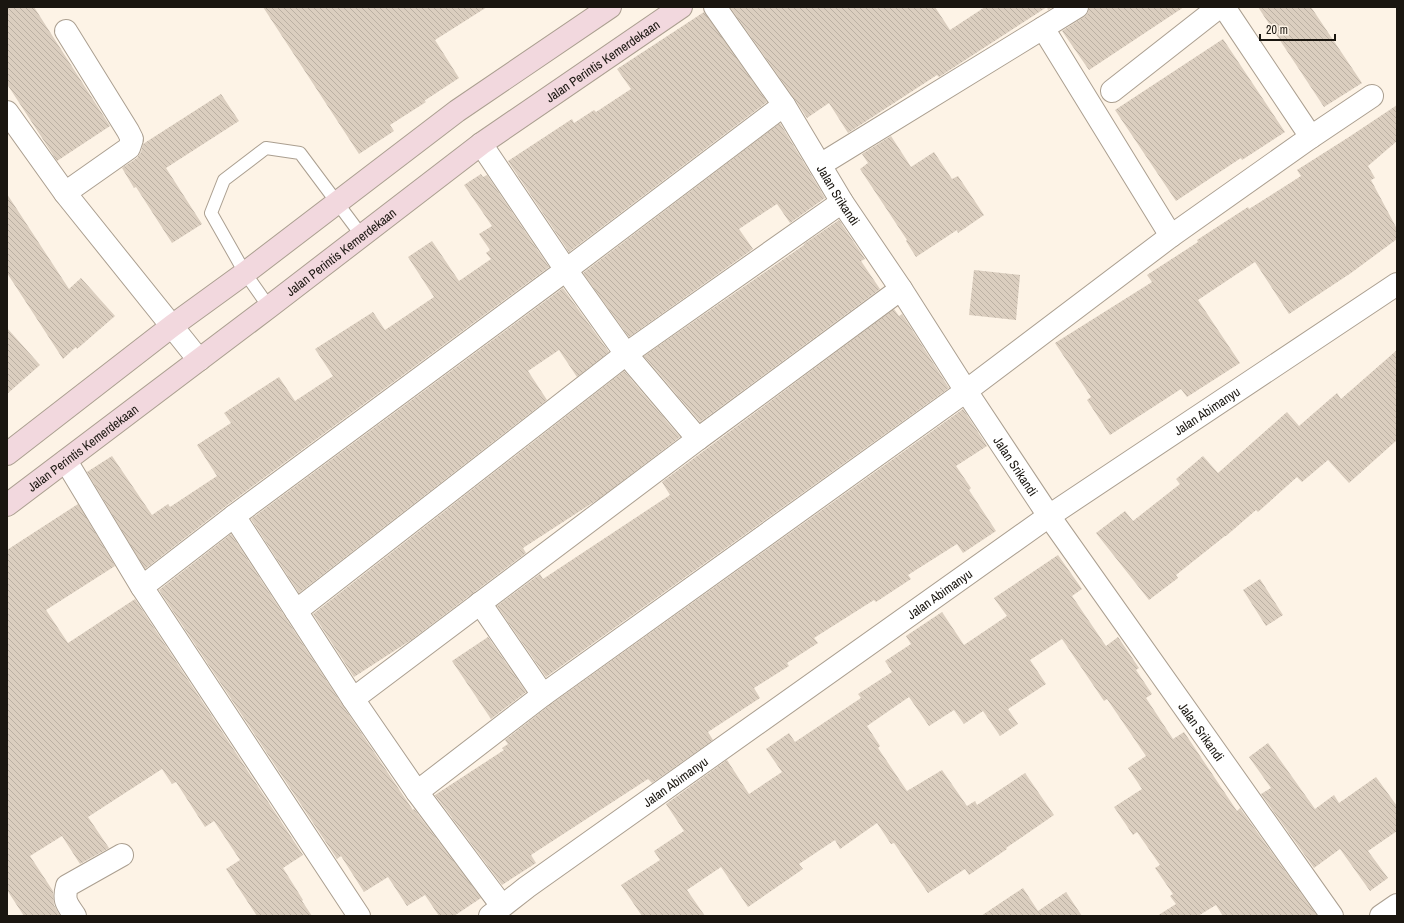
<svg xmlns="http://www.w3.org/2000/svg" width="1404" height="923" font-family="'Archivo Narrow',sans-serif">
  <defs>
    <pattern id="building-back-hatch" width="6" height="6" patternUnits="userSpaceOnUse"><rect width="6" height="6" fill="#dbcebf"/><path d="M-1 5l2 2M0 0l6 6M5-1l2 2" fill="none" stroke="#bbb0a3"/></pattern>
  </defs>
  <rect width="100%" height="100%" fill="#fdf3e6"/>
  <!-- building -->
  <g fill="url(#building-back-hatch)">
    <path d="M7 7H34L110 126 57 161 7 84Z"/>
    <path d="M263 7H487L435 40 459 78 424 101 426 102 390 125 394 131 359 154Z"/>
    <path d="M730 7H935L950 30 985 7H1053L1048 10 1047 7 939 77 937 75 848 133 829 103 807 118 794 98Z"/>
    <path d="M1089 7H1184L1089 70 1062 31 1084 17 1088 13Z"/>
    <path d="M1258 7H1311L1362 83 1324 107Z"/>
    <path d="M704 12 767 102 569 252 508 161 572 119 574 123 594 110 596 112 631 89 617 69Z"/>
    <path d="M1223 39 1285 132 1242 160 1241 158 1176 201 1115 110Z"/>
    <path d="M221 94 239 121 166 168 202 224 172 243 136 187 134 188 122 168 137 158 141 152 143 144Z"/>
    <path d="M1397 105V141L1368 166 1375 178 1371 180 1397 229V239L1351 273 1289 314 1255 262 1198 300 1240 363 1187 397 1181 389 1110 435 1087 400 1091 397 1055 343 1152 282 1147 275 1198 242 1197 240 1248 207 1249 209 1301 176 1297 170 1349 137Z"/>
    <path d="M780 123 825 198 790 223 777 204 739 229 753 249 629 337 583 273Z"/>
    <path d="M891 136 911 167 934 152 952 179 958 176 984 215 958 233 957 230 916 257 906 241 907 240 860 169 868 163 862 154Z"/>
    <path d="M481 174 483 177 487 175 549 267 226 506 145 569 87 472 112 456 152 515 168 504 170 507 217 476 197 445 231 423 224 413 279 377 295 401 333 376 315 349 373 312 385 330 434 297 408 257 432 241 459 281 491 259 486 253 490 250 479 234 492 226 464 185Z"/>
    <path d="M7 194 69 289 81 278 115 316 77 349 76 347 63 359 7 273Z"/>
    <path d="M839 220 865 259 861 261 880 289 700 422 644 356 804 245V244Z"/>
    <path d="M974 270 1020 275 1016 320 969 315Z"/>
    <path d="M563 288 609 352 577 377 559 350 528 371 547 400 299 593 251 519Z"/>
    <path d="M894 309 899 316 902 314 949 388 546 677 497 606 540 574 543 579 670 495 662 482Z"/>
    <path d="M7 328 40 365 7 394Z"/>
    <path d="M1397 350V440L1349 483 1328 460 1302 482 1297 477 1258 512 1256 510 1226 536H1225L1176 575 1178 578 1149 600 1096 533 1125 511 1133 521 1180 484 1176 479 1203 456 1218 473 1287 412 1299 426 1337 393 1341 399Z"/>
    <path d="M624 371 680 437 600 498 523 548 526 553 411 640 354 677 313 614Z"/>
    <path d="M963 409 987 446 956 466 971 488 969 490 996 531 963 553 957 544 908 575 911 579 876 602 874 600 814 638 818 643 787 663 789 666 754 688 760 698 708 732 713 740 652 783 648 779 531 855 536 863 502 885 435 795 504 750 502 748 508 744 505 740 550 705Z"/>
    <path d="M78 504 115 566 46 610 68 643 135 599 303 855 283 868 303 900 302 901 312 916H257L226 869 240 860 214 821 205 827 176 782 172 784 162 769 88 817 109 848 80 864 62 836 30 856 53 891 54 905 60 916H24L7 890V550Z"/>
    <path d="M231 534 343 706 413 810 414 809 481 898 454 916H439L425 895 407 906 388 877 364 892 341 856 337 859 159 590Z"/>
    <path d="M1058 555 1082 589 1072 596 1106 646 1118 637 1139 668 1136 670 1152 694 1146 698 1173 739 1184 732 1237 811 1240 808 1317 916H1223L1216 905 1198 916H1157L1176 904 1170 896 1173 894 1155 868 1160 865 1137 832 1133 835 1114 807 1142 789 1128 768 1146 756 1107 699 1104 701 1062 639 1030 660 1046 684 1008 709 1018 724 1000 736 983 711 964 724 954 710 929 726 909 697 867 726 880 746 878 748 907 791 942 770 967 806 975 801 977 805 1025 773 1054 815 1006 848 1007 849 969 875 965 869 928 893 894 843 891 844 877 823 840 849 835 840 799 864 803 869 748 907 721 867 687 890 705 916H642L621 885 660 860 654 851 684 831 666 804 727 760 749 794 782 772 766 749 789 733 795 742 861 698 858 694 892 672 885 661 911 644 906 636 942 612 964 645 1007 616 994 598Z"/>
    <path d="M1260 579 1283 615 1266 626 1243 590Z"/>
    <path d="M488 637 526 692 491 719 452 661Z"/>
    <path d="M1268 743 1315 809 1334 795 1339 803 1376 777 1397 806V831L1368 851 1388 878 1370 891 1340 849 1314 868 1261 794 1271 788 1249 757Z"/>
    <path d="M1023 888 1038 911 1066 892 1082 916H981Z"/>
  </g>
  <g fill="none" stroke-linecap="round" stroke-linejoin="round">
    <defs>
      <path id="service" d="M269 307 245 273 211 213 224 180 266 148 300 153 362 236"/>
      <g id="minor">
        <path id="s1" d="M715 7 784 105 842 202 901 289 966 391 1049 516 1332 916"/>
        <path d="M1043 28 1171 236"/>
        <path d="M1112 91 1219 7"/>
        <path d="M7 112 65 193 199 360"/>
        <path d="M1311 137 1372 96"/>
        <path d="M481 144 566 270 626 354 698 439 901 289"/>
        <path d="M820 165 1077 7"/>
        <path d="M65 193 129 148 132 139 128 131 66 31"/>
        <path d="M66 461 142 587 234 516 566 270 784 105"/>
        <path d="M234 516 296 611 626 354 842 202"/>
        <path d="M142 587 359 916"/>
        <path d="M480 603 543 695"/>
        <path d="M296 611 353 699 698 439"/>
        <path d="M353 699 417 792 543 695 966 391 1171 236 1311 137 1224 7"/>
        <path d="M417 792 502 906"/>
        <path d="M75 916C67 904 63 901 67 886L122 855"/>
        <path id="s2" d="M490 916 527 887 1049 516 1397 284"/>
      </g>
      <path id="tertiary" d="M1381 916 1397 905"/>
      <g id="secondary">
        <path d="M7 454 172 326 245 273 457 111 610 7"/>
        <path id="s3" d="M7 505 269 307 481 144 681 7"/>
      </g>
    </defs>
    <!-- service casing -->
    <use href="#service" stroke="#ab9f90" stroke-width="14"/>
    <!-- minor casing -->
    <use href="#minor" stroke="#ab9f90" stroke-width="24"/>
    <!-- tertiary casing -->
    <use href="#tertiary" stroke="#ab9f90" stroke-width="24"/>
    <!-- secondary casing -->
    <use href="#secondary" stroke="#ab9f90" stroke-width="24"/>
    <!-- service -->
    <use href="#service" stroke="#fff" stroke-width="12"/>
    <!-- minor -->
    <use href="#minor" stroke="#fff" stroke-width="22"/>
    <!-- tertiary -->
    <use href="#tertiary" stroke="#fff" stroke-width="22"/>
    <!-- secondary -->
    <use href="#secondary" stroke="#f2d8de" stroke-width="22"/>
  </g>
  <g text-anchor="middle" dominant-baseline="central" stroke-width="3.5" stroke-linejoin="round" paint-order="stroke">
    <!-- street labels -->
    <g font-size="13" fill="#1a1610" stroke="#fdf3e6">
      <text stroke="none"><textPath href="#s3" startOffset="743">Jalan Perintis Kemerdekaan</textPath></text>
      <text stroke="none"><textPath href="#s1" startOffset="225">Jalan Srikandi</textPath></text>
      <text stroke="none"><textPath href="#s3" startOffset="419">Jalan Perintis Kemerdekaan</textPath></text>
      <text stroke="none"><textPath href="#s2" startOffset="877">Jalan Abimanyu</textPath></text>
      <text stroke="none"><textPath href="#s3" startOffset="95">Jalan Perintis Kemerdekaan</textPath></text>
      <text stroke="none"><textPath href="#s1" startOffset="549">Jalan Srikandi</textPath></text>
      <text stroke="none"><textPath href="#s2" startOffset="553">Jalan Abimanyu</textPath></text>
      <text stroke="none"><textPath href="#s1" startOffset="873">Jalan Srikandi</textPath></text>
      <text stroke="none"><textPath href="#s2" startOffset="229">Jalan Abimanyu</textPath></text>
    </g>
  </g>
  <!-- border -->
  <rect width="1404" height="923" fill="none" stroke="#1a1610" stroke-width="16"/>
  <!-- scale -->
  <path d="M1260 34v6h75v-6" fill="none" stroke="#1a1610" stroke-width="2"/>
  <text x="1266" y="34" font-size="12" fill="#1a1610" stroke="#fdf3e6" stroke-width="3" paint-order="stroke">20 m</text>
</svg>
